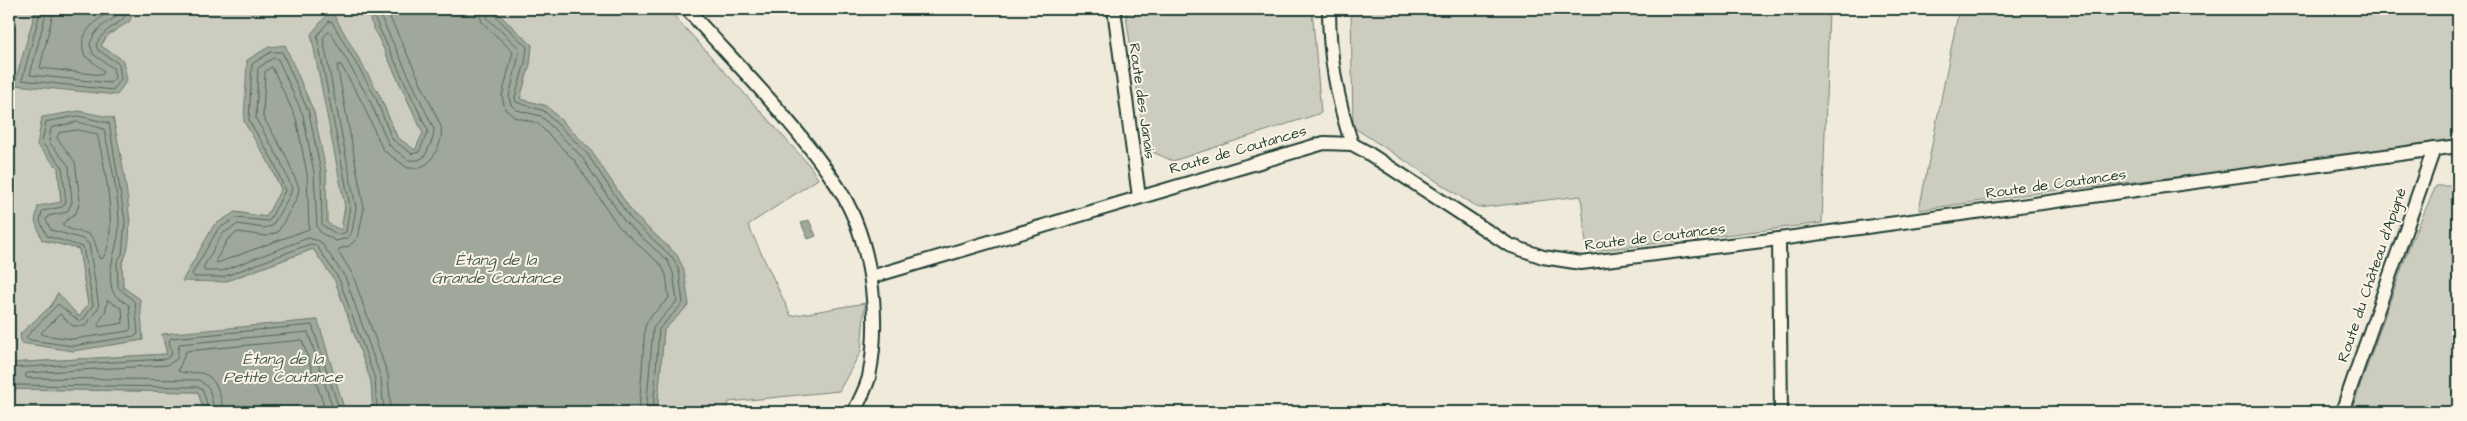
<svg xmlns="http://www.w3.org/2000/svg" width="2467" height="421" font-family="'Architects Daughter',sans-serif">
  <rect width="100%" height="100%" fill="#efeada"/>
  <filter id="ink" filterUnits="userSpaceOnUse"><feTurbulence type="fractalNoise" baseFrequency=".02" numOctaves="2"/><feDisplacementMap in="SourceGraphic" scale="10" xChannelSelector="R" yChannelSelector="G"/><feConvolveMatrix kernelMatrix="1 2 1 2 8 2 1 2 1" color-interpolation-filters="sRGB"/></filter>
  <g filter="url(#ink)">
    <!-- green -->
    <g fill="#cccdbf" stroke="#76857a" fill-rule="evenodd">
      <path d="M9 9H36L15 85 101 46C112 26 125 31 135 9H365L423 133 415 151 397 137 379 94 345 207 341 231 327 224 326 171 269 47 247 61 270 165 281 189 266 217 235 212 224 282 313 249 335 280 371 381 373 412H345L317 320 162 335 167 354 9 363ZM113 118 130 221 122 262 123 287 143 340 111 345 20 334 51 306 57 294 80 317 88 304 79 249 42 240 61 203 58 168 37 145Z"/>
      <path d="M493 9H668L810 166 818 179 748 225 791 316 865 303 861 351 839 391 729 402 725 412H657L664 330 689 305 677 255 634 215 589 149 547 106 520 99 530 64 532 45Z"/>
      <path d="M1125 9H1312L1321 113 1173 161 1146 149Z"/>
      <path d="M1351 9H1829L1822 223 1587 252 1581 196 1478 208 1353 127Z"/>
      <path d="M1959 9H2458V139L2205 174 2051 191 1919 210Z"/>
      <path d="M2436 186H2458V412H2351L2411 242Z"/>
      <path d="M9 389 198 392 204 412 9 407Z"/>
    </g>
    <!-- water -->
    <g fill="#9fa89a" stroke="#6c7d71">
      <path d="M36 9H135L129 22 107 35 101 46 123 60 127 80 117 95 14 85Z"/>
      <path d="M365 9H493L532 45 530 64 520 99 547 106 590 149 634 215 677 255 684 270 689 305 664 330 657 412H373L371 381 335 281 313 249 224 282 182 281 214 225 235 212 266 217 281 189 270 165 244 122 247 60 269 47 285 45 314 112 326 171 327 223 341 230 345 207 311 34 331 10 379 94 397 137 415 150 423 133Z"/>
      <path d="M79 111 113 118C119 147 141 240 122 262L123 287 140 299 143 340 73 351 21 343 20 334 51 306 58 293 79 317 88 304 79 249 42 240 35 221 38 206 61 202 58 168 37 145 42 117Z"/>
      <path d="M809 220 816 236 808 239 801 223Z"/>
      <path d="M318 320 345 412H204L198 392 9 389V363L167 354 162 334Z"/>
      <path d="M9 407 147 412H9Z"/>
    </g>
    <g fill="none" stroke-linecap="round" stroke-linejoin="round">
      <!-- shore -->
      <g stroke="#52685d" stroke-width="1">
        <path d="M41 9 22 80 113 90 121 79 119 64 98 50 96 45C105 25 122 27 129 9"/>
        <path d="M47 9 30 75 110 83 115 78 113 68 93 54 90 44C98 20 116 23 122 9"/>
        <path d="M54 9 40 68 102 75 104 71 85 56C75 33 98 19 114 9"/>
        <path d="M370 9 428 131 419 152 412 154 392 139 375 96 332 22 329 21 317 36 350 206 346 232 338 235 322 225 321 172 309 113 282 52H271L252 64 249 121 274 162 285 191 269 221 236 218 218 229 192 274 194 277H223L310 244 316 245 339 279 375 379 377 412"/>
        <path d="M377 9 434 129 433 138 425 156 419 160H408L389 145 369 99 331 33 328 32 323 38 356 208 352 231 348 238 336 241 321 233 317 227 314 173 303 115 278 59 273 58 258 68 256 119 280 160 292 188 290 195 272 226 264 228 238 224 222 234 203 268 205 271H222L308 238 320 241 345 277 381 378 384 412"/>
        <path d="M386 9 440 124C445 137 436 155 427 164L418 168H408L383 150 362 102 341 65H337L364 208 358 238 349 246 339 249 338 251 352 273 388 375 391 412"/>
        <path d="M478 9 482 22 513 52 502 96 505 109 514 117 537 123 575 161 619 227 662 266 666 275 669 298 650 317 645 326 639 412"/>
        <path d="M485 9 488 19 520 49 509 97 511 105 517 110 541 116 581 156 625 222 668 261 673 273 677 301 653 328 646 412"/>
        <path d="M491 9 493 14 527 47 525 63 515 97 516 102 544 111 586 152 630 218 673 258 679 271 683 303 659 329 653 412"/>
        <path d="M272 67 296 118 307 174 309 229 217 263 216 260 228 239 238 232 266 236 278 232 297 198 299 188 286 156 263 117 265 72Z"/>
        <path d="M78 116 109 123 125 221 122 254 117 262 118 287 135 302 138 334 135 336 73 346 30 340 26 337 58 304 79 321 84 319 93 305 83 247 47 236 40 221 42 211 62 207 66 202 62 166 42 143 46 122Z"/>
        <path d="M78 122 104 129C110 158 118 191 119 221 120 245 106 266 112 289 114 297 123 301 129 305L131 328 129 331 73 339 43 335 41 333 60 314 73 326H85L99 307 89 244 83 239 51 230 46 220 48 216 67 212 72 202 69 166 49 142 51 128Z"/>
        <path d="M78 130 97 134C104 161 120 238 102 259L99 258C92 220 81 240 62 224L76 213 80 201 75 162 57 138 59 133Z"/>
        <path d="M108 300 122 309 123 323 99 327 98 324 105 312Z"/>
        <path d="M9 368 166 359 172 354 169 341 171 338 312 325 340 412"/>
        <path d="M9 385 198 387 203 390 209 412"/>
        <path d="M215 412 209 388 199 380 27 378 25 375 27 373 167 365 177 359 179 344 308 332 334 412"/>
        <path d="M223 412C222 399 217 376 201 373 194 372 185 374 178 371L186 351 302 340 326 412"/>
      </g>
      <defs>
        <g id="minor">
          <path d="M687 9C738 66 794 121 836 184 872 238 881 316 869 377 866 389 859 401 854 412"/>
          <path d="M1114 9 1139 197"/>
          <path d="M1329 9C1329 55 1337 100 1352 144"/>
          <path d="M1779 239 1781 412"/>
          <path d="M871 277 1324 143 1352 144 1365 151 1509 245 1543 257 1581 263 1779 239 2458 146"/>
          <path d="M2342 412 2434 149"/>
        </g>
      </defs>
      <!-- minor casing -->
      <use href="#minor" stroke="#1f3d34" stroke-width="16"/>
      <!-- minor -->
      <use href="#minor" stroke="#fcf5e5" stroke-width="12"/>
    </g>
  </g>
  <g text-anchor="middle" dominant-baseline="central" stroke-width="4" stroke-linejoin="round" paint-order="stroke">
    <!-- street labels -->
    <g font-size="15" fill="#1f3d34" stroke="#fcf5e5">
      <text transform="translate(1142 101) rotate(82)">Route des Janais</text>
      <text transform="translate(1238 150) rotate(-16)">Route de Coutances</text>
      <text transform="translate(2056 184) rotate(-8)">Route de Coutances</text>
      <text transform="translate(1655 237) rotate(-7)">Route de Coutances</text>
      <text transform="translate(2372 275) rotate(-71)">Route du Château d'Apigné</text>
    </g>
    <!-- water labels -->
    <g font-size="16" font-style="italic" fill="#455d53" stroke="#fcf5e5">
      <text x="496" y="260">Étang de la<tspan x="496" dy="18">Grande Coutance</tspan></text>
      <text x="283" y="359">Étang de la<tspan x="283" dy="18">Petite Coutance</tspan></text>
    </g>
  </g>
  <!-- margin -->
  <rect width="2467" height="421" fill="none" stroke="#fcf5e5" stroke-width="30"/>
  <rect x="15" y="15" width="2437" height="391" fill="none" stroke="#1f3d34" stroke-width="2" filter="url(#ink)"/>
</svg>
